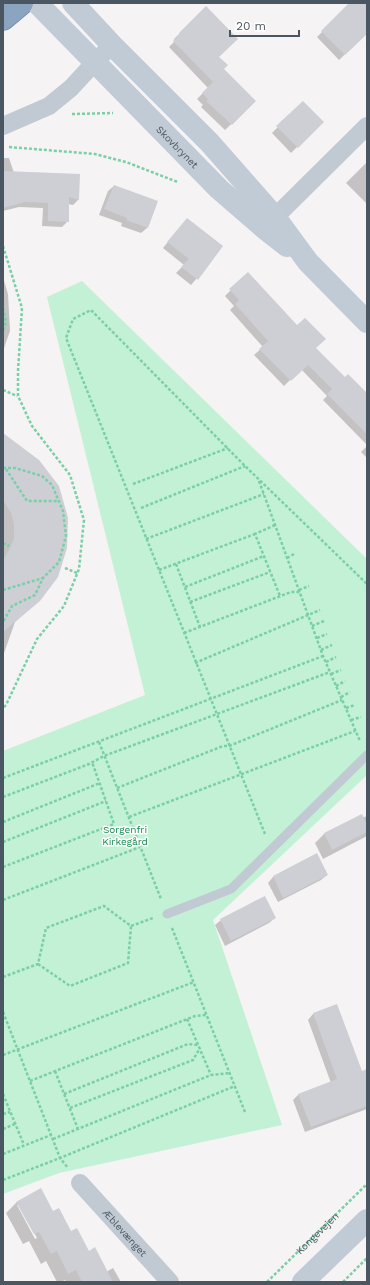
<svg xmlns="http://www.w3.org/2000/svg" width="370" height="1285" font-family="'Work Sans',sans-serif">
  <rect width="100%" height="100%" fill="#f5f3f3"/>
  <!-- green -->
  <path fill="#c3f1d5" d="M82 281 367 559V775L213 920 282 1125 59 1173 3 1194V751L145 695 47 297Z"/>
  <!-- shadow -->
  <g fill="#0003" fill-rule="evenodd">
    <path d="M351 3H367V33L339 60 317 37Z"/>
    <path d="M206 8 218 57 222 69 255 101 225 130 201 107 203 105 197 99 208 88 169 47 175 41 174 39Z"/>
    <path d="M303 102 322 122 291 153 272 133Z"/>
    <path d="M3 158H9L14 173 79 175 78 200 73 205 68 204V221L62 227 42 226 43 208 19 207 3 211Z"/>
    <path d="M367 162V204L346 183Z"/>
    <path d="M114 186 157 202 147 228 141 233 121 226 122 223 99 215 108 191Z"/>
    <path d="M182 225 213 259 191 285 176 273 184 265 163 248Z"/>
    <path d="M248 273 315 348 345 378 367 395V445L323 400 327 396 301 369 284 386 254 355 263 347 230 310 234 306 225 296Z"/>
    <path d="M3 277 8 294 10 331 3 351Z"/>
    <path d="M3 434 39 600 15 622 3 656V552L4 549Z"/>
    <path d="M367 446V458L361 452Z"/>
    <path d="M361 815 362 818 367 816V836L323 859 315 843 324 834Z"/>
    <path d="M317 855 327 875 321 880 278 902 268 883 273 877Z"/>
    <path d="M275 918 269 923 225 946 215 925 221 920Z"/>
    <path d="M336 1006 361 1072 367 1070V1109L305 1132 293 1100 298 1095 331 1083 308 1020 313 1014Z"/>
    <path d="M17 1202 53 1213 106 1272 113 1268 121 1282H66L65 1280 61 1282H57L46 1261 41 1264 29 1241 23 1244 6 1213ZM17 1205H19L37 1238 35 1239Z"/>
  </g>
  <!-- building -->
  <g fill="#cdcfd5">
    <path d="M349 3H367V34L345 55 321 31Z"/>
    <path d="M206 6 238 39 219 57 228 65 224 69 256 101 232 125 206 101 208 99 202 93 213 82 173 41 180 34 179 33Z"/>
    <path d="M303 101 324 122 298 148 276 126Z"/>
    <path d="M3 171 80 174 79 200 69 197V222L48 221V203L25 202 3 208Z"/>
    <path d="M114 185 158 201 148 228 126 220 127 218 104 209Z"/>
    <path d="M187 218 223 246 198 280 181 267 189 259 167 242Z"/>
    <path d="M248 272 297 325 305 318 326 339 316 348 345 377 348 374 367 393V434L327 394 332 389 308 365 291 381 259 349 268 341 235 304 239 300 229 289Z"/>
    <path d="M3 433 39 460 59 486 68 518 67 548 58 577 40 601 3 632V560L9 550 14 538V524L11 513 3 500Z"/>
    <path d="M362 814 367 825V832L332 850 324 833Z"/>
    <path d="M317 853 328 875 283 898 273 876Z"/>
    <path d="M265 896 276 918 231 941 220 919Z"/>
    <path d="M337 1004 362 1071 367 1069V1106L311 1127 298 1094 337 1079 313 1013Z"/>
    <path d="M41 1188 53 1211 59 1208 71 1231 77 1228 89 1251 95 1247 113 1282H82L76 1270 68 1274 57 1251 51 1254 39 1232 34 1234 16 1202Z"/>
  </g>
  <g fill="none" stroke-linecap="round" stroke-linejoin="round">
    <defs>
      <path id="highway" d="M3 19 22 3"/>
    </defs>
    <!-- highway casing -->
    <use href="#highway" stroke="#7690ad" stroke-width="24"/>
    <!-- path -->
    <g stroke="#7ad0a6" stroke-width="2.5" stroke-dasharray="3 2" stroke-linecap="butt">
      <path d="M72 114 113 113"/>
      <path d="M9 147 95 154 126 162 175 181 179 182"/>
      <path d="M3 246 22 308 18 371V396L32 426 70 475 84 520 79 569 64 606 37 639 6 705 3 708"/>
      <path d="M3 308 6 322 3 331"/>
      <path d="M3 390 17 396"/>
      <path d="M3 468H15L42 476 52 485 63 511 66 536 59 562 43 578 35 595 12 606 3 622"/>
      <path d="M6 469 27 501H59"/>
      <path d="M259 481 323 656 360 741"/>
      <path d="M133 484 228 448"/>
      <path d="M141 508 245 466"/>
      <path d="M275 525 255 534 280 596"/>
      <path d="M146 539 264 494"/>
      <path d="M3 543 9 546"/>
      <path d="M287 558 294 554"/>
      <path d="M176 564 200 627"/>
      <path d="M65 568 77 573"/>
      <path d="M159 570 255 534"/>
      <path d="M185 587 264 556"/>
      <path d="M3 590 43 578"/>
      <path d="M299 590 309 586"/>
      <path d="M190 602 270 572"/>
      <path d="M312 626 324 621"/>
      <path d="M184 633 291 592H300"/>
      <path d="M317 638 327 634"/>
      <path d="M321 650 332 645"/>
      <path d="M326 662 336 657"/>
      <path d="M195 663 320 610"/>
      <path d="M331 674 341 670"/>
      <path d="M336 686 345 681"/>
      <path d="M341 697 350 692"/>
      <path d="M346 708 355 705"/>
      <path d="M351 720 361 717"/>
      <path d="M99 742 161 899"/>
      <path d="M3 778 323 656"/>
      <path d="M117 788 223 746H229L342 700"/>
      <path d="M3 797 89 764 104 756 330 672"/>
      <path d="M129 817 355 731"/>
      <path d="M3 822 100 783"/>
      <path d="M265 834 66 338 73 319 91 310 245 466 367 584"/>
      <path d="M3 842 106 801"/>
      <path d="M3 867 114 824 92 762"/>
      <path d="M3 900 140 847"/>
      <path d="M172 928 245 1112"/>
      <path d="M38 964 70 986 128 963 131 926"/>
      <path d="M3 977 38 964 46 928 104 906 131 926 153 918"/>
      <path d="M3 1012 60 1158 68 1168"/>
      <path d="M187 1019 211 1075"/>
      <path d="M3 1055 194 982"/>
      <path d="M55 1071 78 1129"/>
      <path d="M30 1081 195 1016 207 1015"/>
      <path d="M3 1094 24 1145"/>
      <path d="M64 1094 188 1044 198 1045"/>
      <path d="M70 1108 193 1060 200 1048"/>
      <path d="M3 1114 10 1112"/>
      <path d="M3 1129 15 1124"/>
      <path d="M53 1139 211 1075 230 1073"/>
      <path d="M3 1154 51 1135"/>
      <path d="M3 1180 60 1158 235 1086"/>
      <path id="s1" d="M267 1282 367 1184"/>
      <path d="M343 1282 367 1258"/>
    </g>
    <!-- lane -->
    <path stroke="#c1cad2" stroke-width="9" d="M167 914 231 889 367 755"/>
    <!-- street -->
    <g stroke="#c1cad2" stroke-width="18">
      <path d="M3 126 49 106 71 88 95 62 112 45"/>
      <path d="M266 226 367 126"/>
      <path id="s2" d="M80 1183 170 1282"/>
    </g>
    <!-- secondary -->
    <g stroke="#c1cbd6" stroke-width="22">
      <path id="s3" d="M37 3 219 189 264 228 287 246"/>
      <path d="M73 3 112 45 209 142 275 217 308 262 367 322"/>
      <path d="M303 1282 367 1220"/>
    </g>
    <!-- highway -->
    <use href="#highway" stroke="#8ba5c1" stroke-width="22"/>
  </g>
  <g text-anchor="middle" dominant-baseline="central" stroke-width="3" stroke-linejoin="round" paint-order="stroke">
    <!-- street labels -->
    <g font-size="10" fill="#4a5661" stroke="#fff">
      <text stroke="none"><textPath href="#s3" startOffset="201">Skovbrynet</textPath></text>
      <text stroke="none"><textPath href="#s2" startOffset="67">Æblevænget</textPath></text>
      <text stroke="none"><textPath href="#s1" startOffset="70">Kongevejen</textPath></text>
    </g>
    <!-- park labels -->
    <g font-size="10" fill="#17864f" stroke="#fff">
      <text x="125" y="829">Sorgenfri<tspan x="125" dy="12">Kirkegård</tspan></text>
    </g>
  </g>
  <!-- border -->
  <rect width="370" height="1285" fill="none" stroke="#4a5661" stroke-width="8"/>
  <!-- scale -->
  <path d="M230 30v6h69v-6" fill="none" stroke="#4a5661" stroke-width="2"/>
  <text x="236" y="30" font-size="12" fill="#4a5661" stroke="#ffffff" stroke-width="3" paint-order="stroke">20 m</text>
</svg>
